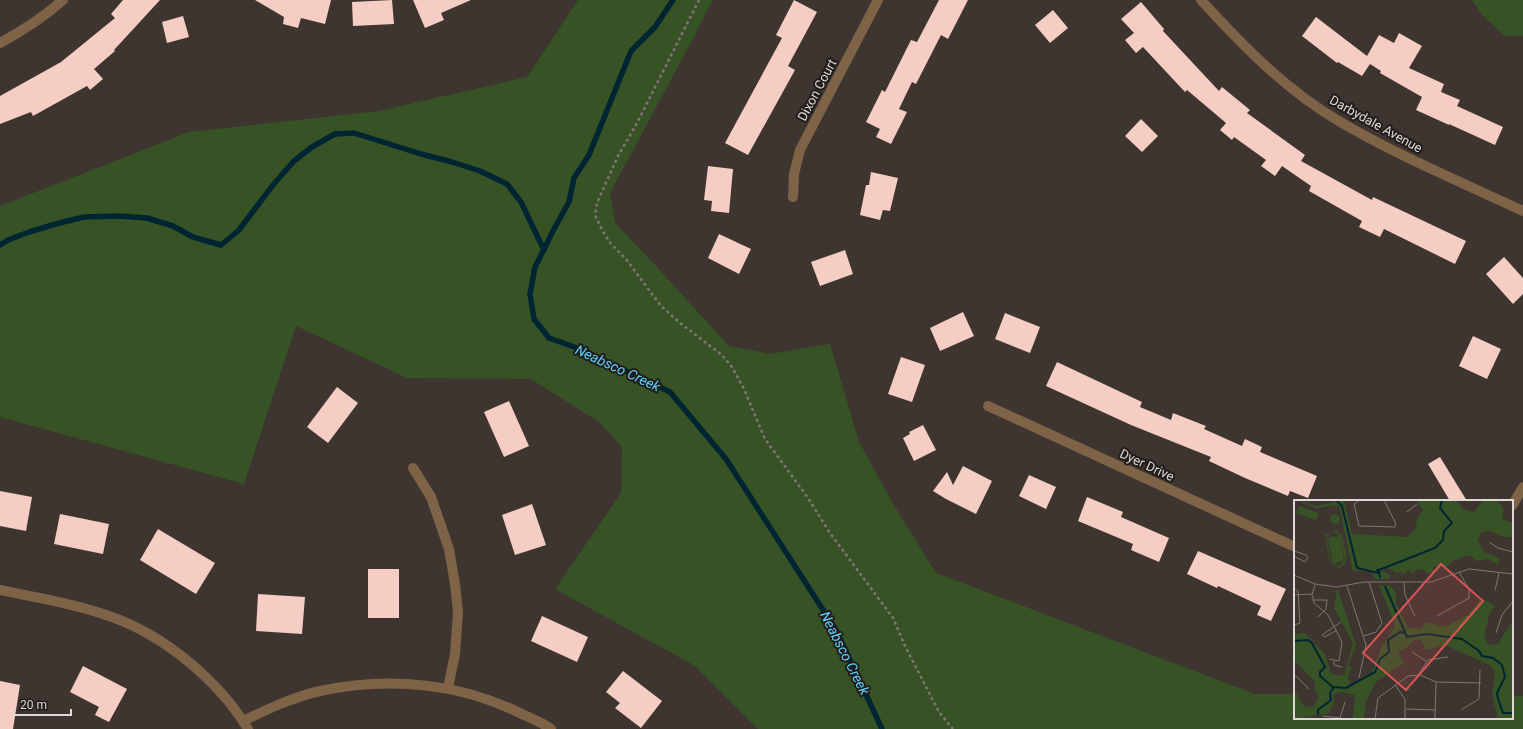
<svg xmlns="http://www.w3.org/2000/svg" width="1523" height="729" font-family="Roboto,sans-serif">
  <rect width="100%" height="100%" fill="#3e3430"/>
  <!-- green -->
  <g fill="#375326">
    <path d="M578 0H712L688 48 610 193 615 223 644 253 729 346 770 354 830 344 859 442 895 507 936 573 1255 694H1295V718H1512V696H1523V729H758L695 666 555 589 621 493 622 447 599 422 531 379 407 378 296 326 244 484 0 417V206L189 132 379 111 527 77Z"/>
    <path d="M1472 0H1523V36H1505L1482 15Z"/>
  </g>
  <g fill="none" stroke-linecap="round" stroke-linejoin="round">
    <!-- stream -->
    <g stroke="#002532" stroke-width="5.5">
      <path d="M673 0 655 27 631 51 589 155 574 178 569 202 554 229 535 267 530 294 534 319 549 338 580 349 670 392 726 459 836 630 882 729"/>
      <path d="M0 245 8 240 29 232 59 223 84 217 118 216 147 218 173 226 193 237 221 245 239 230 273 185 294 161 312 147 335 134 354 133 421 154 452 162 480 171 507 184 521 202 544 250"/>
    </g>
  </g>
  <!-- building -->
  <g fill="#f6cdc2">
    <path d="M123 0H160L114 50 115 51 94 69 103 79 90 90 87 86 33 116 31 112 0 124V96L61 62 115 18 111 14Z"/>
    <path d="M255 0H331L325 24 301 18 298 28 283 24 284 17Z"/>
    <path d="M392 0 394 24 353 26 352 2Z"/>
    <path d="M413 0H471L441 13 444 20 425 28Z"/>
    <path d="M794 0 817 12 788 66 795 70 748 155 725 143 782 38 776 35Z"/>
    <path d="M939 0H968L948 39 941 35 916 84 912 82 899 109 907 112 891 144 876 137 880 129 866 122 882 90 885 92 911 40 917 42Z"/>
    <path d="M1141 2 1164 29 1163 31 1219 91 1222 87 1250 110 1247 113 1305 155 1301 161 1372 200 1373 197 1466 241 1455 264 1384 229 1380 237 1359 227 1362 221 1309 191 1311 186 1282 166 1275 176 1261 166 1266 160 1234 137 1232 140 1220 130 1226 123 1187 90 1185 92 1143 47 1136 53 1125 40 1134 33 1121 19Z"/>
    <path d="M1053 10 1068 28 1050 43 1035 25Z"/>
    <path d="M183 16 189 37 167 43 162 22Z"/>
    <path d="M1316 17 1367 56 1379 35 1394 43 1399 33 1422 46 1409 68 1444 84 1441 92 1460 100 1457 106 1503 127 1495 145 1449 124V125L1416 110 1422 97 1380 73 1381 71 1370 64 1362 76 1338 62 1337 63 1302 36Z"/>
    <path d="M1141 119 1158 136 1142 152 1125 136Z"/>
    <path d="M708 166 733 169 729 213 711 211 712 201 704 200Z"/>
    <path d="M871 172 898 178 890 211 883 210 880 220 860 215 866 185H869Z"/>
    <path d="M719 234 751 249 739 274 708 258Z"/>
    <path d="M845 250 853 274 820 286 811 262Z"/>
    <path d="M1504 257 1523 278V294L1513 304 1486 274Z"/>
    <path d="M963 312 974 336 940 351 930 328Z"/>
    <path d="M1005 313 1040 327 1030 353 995 339Z"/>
    <path d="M1473 336 1501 349 1487 379 1459 366Z"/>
    <path d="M901 357 925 365 912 402 888 394Z"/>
    <path d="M1057 362 1142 402 1140 407 1171 420 1173 413 1206 426 1204 429 1242 446 1245 439 1262 447 1260 452 1317 476 1308 498 1290 491 1288 496 1245 478 1209 461 1211 457 1131 425 1046 386Z"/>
    <path d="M337 387 358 403 328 443 307 427Z"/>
    <path d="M509 401 529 446 504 457 484 412Z"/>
    <path d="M923 425 936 450 914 461 903 438 910 434 909 432Z"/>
    <path d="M1440 457 1467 501H1450L1428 464Z"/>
    <path d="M963 466 992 481 976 514 946 499 933 491 947 472 953 485Z"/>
    <path d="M1029 475 1056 487 1046 509 1019 496Z"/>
    <path d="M0 491 32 497 26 531 0 526Z"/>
    <path d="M1087 497 1123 512 1121 517 1169 538 1159 562 1131 550 1133 544 1078 521Z"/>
    <path d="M532 504 546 545 515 555 502 515Z"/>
    <path d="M60 514 109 524 103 554 54 544Z"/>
    <path d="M158 529 215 563 196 594 140 560Z"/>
    <path d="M1198 551 1286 589 1271 621 1257 615 1261 606 1218 586 1217 588 1187 574Z"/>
    <rect x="368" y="569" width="31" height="49"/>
    <path d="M258 594 305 597 302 634 256 631Z"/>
    <path d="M542 616 588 637 577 662 531 641Z"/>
    <path d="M83 666 127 689 109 722 95 715 99 707 70 692Z"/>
    <path d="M623 671 662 701 641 728 615 708 620 703 606 692Z"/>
    <path d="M0 681 20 685 13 729H0Z"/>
  </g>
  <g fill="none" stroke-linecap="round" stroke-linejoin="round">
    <!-- path -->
    <path stroke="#7f7673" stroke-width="2.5" stroke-dasharray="3 3" stroke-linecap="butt" d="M699 0 636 125 618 156 597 203 595 215 602 230 611 244 626 259 661 306 680 323 722 355 732 367 744 389 765 439 808 498 830 533 893 618 905 646 939 712 953 729"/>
    <!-- minor -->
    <g stroke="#7e6347" stroke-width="10">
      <path d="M1201 0C1242 45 1285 89 1337 120 1396 155 1461 182 1523 211"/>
      <path d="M0 43C22 31 44 17 63 0"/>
      <path d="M793 197 794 174 800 150 878 0"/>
      <path d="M988 406 1295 547"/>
      <path d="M413 468 431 497 449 549 455 584 458 612 455 654 448 688"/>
      <path d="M1512 506 1523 487"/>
      <path d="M0 590C38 598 76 604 112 617 165 636 219 681 248 729"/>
      <path d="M243 721C268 709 293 697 320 691 389 676 461 683 524 715 533 719 543 723 551 729"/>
    </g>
  </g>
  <g text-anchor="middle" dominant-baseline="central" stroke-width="4" stroke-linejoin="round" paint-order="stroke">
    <!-- street labels -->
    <g font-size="13" fill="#dfd8d6" stroke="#211d1b">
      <text transform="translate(817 90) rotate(-62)">Dixon Court</text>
      <text transform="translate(1376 124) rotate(29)">Darbydale Avenue</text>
      <text transform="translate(1147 465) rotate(25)">Dyer Drive</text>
    </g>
    <!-- water labels -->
    <g font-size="14" font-style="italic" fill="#60d2ff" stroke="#211d1b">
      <text transform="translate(618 368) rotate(25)">Neabsco Creek</text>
      <text transform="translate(845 653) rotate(63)">Neabsco Creek</text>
    </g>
  </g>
  <!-- overview -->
  <g transform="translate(1294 500)">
    <rect width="219" height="219" fill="#3e3430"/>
    <path d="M1 0 22 6 50 0 58 34 113 37 123 27 122 21 129 10 122 0H161L171 10 180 12 189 0H203L209 8 208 19 219 23V33L217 37H210L195 31 187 33 183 39 190 52 205 58V65L194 59 182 61 176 55 160 60 153 66 139 67V73H132V71L123 69 118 74 115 69 109 75 108 72 102 73 93 68 87 72 96 74 95 79H81L77 70 59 71 45 5 21 8ZM5 6 25 13 22 20 2 13ZM36 19a5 5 0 1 1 10 0a5 5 0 1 1-10 0ZM42 30 48 35 53 58 50 65 45 68 36 63 30 31 32 35ZM40 32 46 36 51 59 45 66 37 62 33 39 35 34ZM46 36 50 61 39 63 34 38ZM95 85 102 93V104L114 128H127L132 122 151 127 174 115 188 98 201 106 196 113 190 135 194 145 204 144 219 120V219H204L198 195 201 172 195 165 151 145 132 150 127 139 119 141 112 148 104 152 110 163 82 182 72 201 70 219H59L61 195 46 192 39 195 40 202 35 213 0 219V189L10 206 19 207 25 196 21 191V182L0 160V134L11 133 31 154 37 174 50 176 59 143 40 108 42 95 41 90H44L62 145 54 166 57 167 54 177 56 184 67 180 68 176H74L80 168 87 148 101 126 87 89 83 86Z" fill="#375326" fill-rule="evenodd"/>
    <path fill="none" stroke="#002532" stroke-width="2" d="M43 1 48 6 63 68 84 73 83 69M86 78 85 70 141 48 149 40 150 31 158 23 146 8 148 0M91 86 113 137 133 134 168 139 185 151 188 156 199 158 208 165 211 177 203 193 204 199 209 213H219M0 141 14 140 18 143 31 167 26 172V176L39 187M24 215V210L37 200 36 193 40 187 52 188 81 172 86 159 95 152 94 140 106 132 111 133"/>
    <path fill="none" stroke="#7e7672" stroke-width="1" d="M66 0 60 4 65 26 101 27 102 24 90 0M113 12 123 4M195 42 204 48 219 52M0 51 12 55 14 58 11 62 0 56M0 75 21 84 42 87 70 82H137L175 69 219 74M110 82 111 95 121 116M21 84 18 95 20 103 34 115 48 142 45 161 35 159M53 86 72 145 65 178M0 88 4 91 6 123 0 125M201 90 205 73M0 95 18 94M19 100H33L32 109 24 117M143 116 175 98V89L165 72M43 130 31 137 28 135 47 122M202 133 208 115 219 101M70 136 82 132 88 123 75 82M118 152 132 161M40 161V165L48 167M0 174 15 189M124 175 134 160 154 157M101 185 111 199V219M112 209 142 210M167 210 185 199 186 170M29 216 46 218M46 218 51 202M81 219 84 198 114 176 126 175 142 182 187 183M141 219 142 182"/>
    <path fill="#d85454" fill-opacity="0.15" stroke="#d85454" stroke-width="2" d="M147 64 189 101 112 190 69 153Z"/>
    <rect width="219" height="219" fill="none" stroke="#dfd8d6" stroke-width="2"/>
  </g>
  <!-- scale -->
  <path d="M14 709v6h57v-6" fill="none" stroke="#dfd8d6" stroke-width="2"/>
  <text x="20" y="709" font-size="12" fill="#dfd8d6" stroke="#211d1b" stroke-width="3" paint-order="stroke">20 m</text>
</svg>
